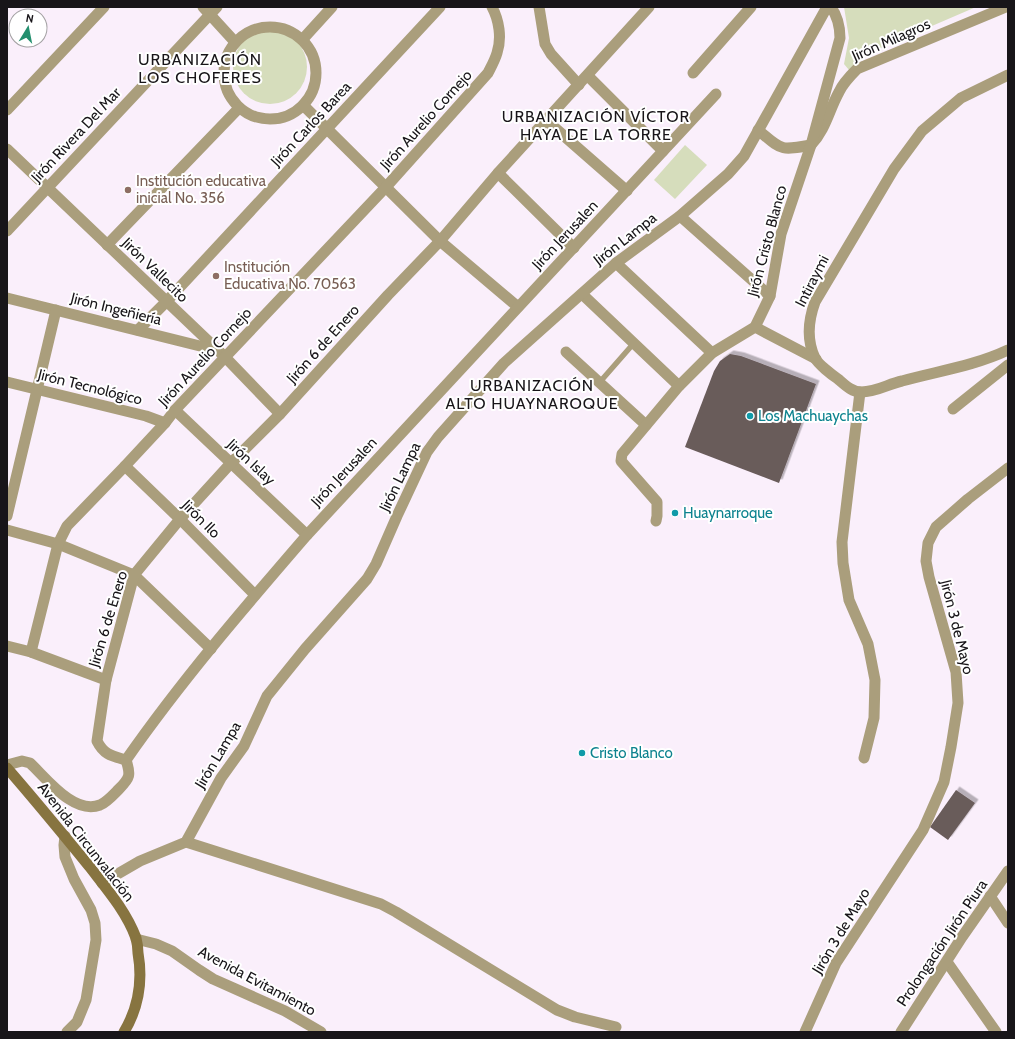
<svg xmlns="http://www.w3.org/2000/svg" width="1015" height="1039" font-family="Cabin,sans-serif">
  <defs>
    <filter id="shadow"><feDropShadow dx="3.5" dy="-3.5" stdDeviation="0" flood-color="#0004"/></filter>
  </defs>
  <rect width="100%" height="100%" fill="#faeffb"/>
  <!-- green -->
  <g fill="#d6ddbc">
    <path d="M844 7H976L860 57 849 70 844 64 849 38Z"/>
    <circle cx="270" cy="67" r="37"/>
    <path d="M685 145 707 165 675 199 654 180Z"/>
  </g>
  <!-- building -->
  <g fill="#695b5a" filter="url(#shadow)">
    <path d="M730 354 741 356 816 384 779 483 685 447 714 371 720 361Z"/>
    <path d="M956 790 975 803 948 840 930 827Z"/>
  </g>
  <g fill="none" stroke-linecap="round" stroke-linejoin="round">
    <!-- service -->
    <path stroke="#aa9e7c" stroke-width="5.5" d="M599 383 634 343"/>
    <!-- minor -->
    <g stroke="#aa9e7c" stroke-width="11">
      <path d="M203 7 235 42"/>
      <path d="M539 7 545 44 551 54 579 85"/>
      <circle cx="270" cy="73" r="46"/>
      <path d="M302 40 332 7"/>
      <path d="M693 73 751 7"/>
      <path d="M1008 75 961 98 922 131 894 169 815 302C808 321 806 339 815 358 818 364 832 375 838 379 845 385 852 392 861 392 877 392 888 384 902 381 938 371 974 366 1008 350"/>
      <path d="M588 76 663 151"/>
      <path d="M303 105 440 241 518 307"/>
      <path d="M7 110 104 7"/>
      <path d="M547 121 627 191"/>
      <path d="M758 130C782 150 779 151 811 145 826 129 829 110 839 92 843 83 850 76 857 69L1006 7"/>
      <path d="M7 149 225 357 280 414"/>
      <path d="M498 173 574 248"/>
      <path d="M680 216 770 296"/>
      <path d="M7 231 217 7"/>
      <path d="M107 245 239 108"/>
      <path d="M616 263 712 353"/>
      <path d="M582 294 679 386"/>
      <path d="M7 298 216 350"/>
      <path d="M755 327 816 359"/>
      <path d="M138 330 166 302 440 7"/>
      <path d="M566 352 646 425"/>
      <path d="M7 382 146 416 165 423"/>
      <path d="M860 392 842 542 843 563 849 600 868 644 875 680 874 718 864 758"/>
      <path d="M953 409 1008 365"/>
      <path d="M175 410 307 535"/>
      <path d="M125 466 180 519 255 595"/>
      <path d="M7 516 56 310"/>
      <path d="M656 521 657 516V502L621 461 622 454 679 386 712 353 755 327 770 296 781 234 811 145 840 38C840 26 838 17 831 7"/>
      <path d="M7 530 58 544 134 575 211 649"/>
      <path d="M7 646 31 652 106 680"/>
      <path d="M31 652 58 544 67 526 125 466 165 423 175 410 386 187 488 73C491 67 495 60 497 53 502 38 499 20 492 7"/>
      <path d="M126 760C112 756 104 755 97 741L106 680 134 575 180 519 231 463 280 414 388 295 440 241 498 173 649 7"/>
      <path d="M126 760C181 681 244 608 307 535L716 94"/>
      <path d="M7 765 22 761 30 763C47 779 74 815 100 805 107 802 113 795 119 789 130 778 131 775 126 760"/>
      <path d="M65 836 64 845 65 857 74 879 91 910 95 923 96 940 86 1000 77 1022 67 1032"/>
      <path d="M186 842 381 904 396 912 557 1010 575 1017 616 1027"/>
      <path d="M102 883 140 861 186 842 221 778 244 746 267 696 305 649 367 579 376 564 397 516 427 452 438 437 504 363 616 263 680 216 728 174 744 156 827 7"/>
      <path d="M990 896 1008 923"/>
      <path d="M136 939 156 944 172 951 199 970 213 979 285 1011 321 1032"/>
      <path d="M947 962 996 1032"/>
      <path d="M805 1032 836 963 923 830 944 782 951 747 958 703 956 672 929 577 926 561 928 543 936 527 968 499 1008 468"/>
    </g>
    <!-- tertiary -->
    <path stroke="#aa9e7c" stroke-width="11" d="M901 1032 962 937 1008 871"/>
    <!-- secondary -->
    <path stroke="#877440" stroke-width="11" d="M7 768C35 800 62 833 89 866 106 888 126 911 136 938 137 942 138 948 138 953 143 982 139 1007 124 1032"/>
  </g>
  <!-- markers -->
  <g fill="#8d6e63" stroke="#fff" stroke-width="1.5">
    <circle cx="128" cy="190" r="4"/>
    <circle cx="216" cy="276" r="4"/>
  </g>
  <g fill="#0f9aa8" stroke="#fff" stroke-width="1.5">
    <circle cx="750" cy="416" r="4"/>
    <circle cx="675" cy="513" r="4"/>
    <circle cx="582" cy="753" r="4"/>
  </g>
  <g text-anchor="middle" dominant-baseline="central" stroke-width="4" stroke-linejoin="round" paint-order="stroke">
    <!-- street labels -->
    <g font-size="15" fill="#181519" stroke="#fff">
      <text transform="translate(891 40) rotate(-24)">Jirón Milagros</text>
      <text transform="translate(426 120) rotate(-48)">Jirón Aurelio Cornejo</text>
      <text transform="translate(311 124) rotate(-47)">Jirón Carlos Barea</text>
      <text transform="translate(76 135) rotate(-47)">Jirón Rivera Del Mar</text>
      <text transform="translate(565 235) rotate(-47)">Jirón Jerusalen</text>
      <text transform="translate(625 239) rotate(-38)">Jirón Lampa</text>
      <text transform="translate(767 241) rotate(-75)">Jirón Cristo Blanco</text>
      <text transform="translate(155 270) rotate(44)">Jirón Vallecito</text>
      <text transform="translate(812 281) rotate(-63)">Intiraymi</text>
      <text transform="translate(116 309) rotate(14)">Jirón Ingeñiería</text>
      <text transform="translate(323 344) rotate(-48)">Jirón 6 de Enero</text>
      <text transform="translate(205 357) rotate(-47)">Jirón Aurelio Cornejo</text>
      <text transform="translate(90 387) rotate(14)">Jirón Tecnológico</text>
      <text transform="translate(251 462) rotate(43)">Jirón Islay</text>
      <text transform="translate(344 472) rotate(-47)">Jirón Jerusalen</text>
      <text transform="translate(400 477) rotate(-64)">Jirón Lampa</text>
      <text transform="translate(201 519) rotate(45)">Jirón Ilo</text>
      <text transform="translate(108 619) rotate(-73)">Jirón 6 de Enero</text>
      <text transform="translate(957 627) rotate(76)">Jirón 3 de Mayo</text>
      <text transform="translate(218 755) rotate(-59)">Jirón Lampa</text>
      <text transform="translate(86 842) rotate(52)">Avenida Circunvalación</text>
      <text transform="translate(841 931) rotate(-59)">Jirón 3 de Mayo</text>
      <text transform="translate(942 943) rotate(-56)">Prolongación Jirón Piura</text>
      <text transform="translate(257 981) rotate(28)">Avenida Evitamiento</text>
    </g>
    <!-- education labels -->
    <g font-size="15" fill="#785e54" stroke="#fff" text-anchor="start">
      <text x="136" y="181">Institución educativa<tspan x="136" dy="17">inicial No. 356</tspan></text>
      <text x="224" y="267">Institución<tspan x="224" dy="17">Educativa No. 70563</tspan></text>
    </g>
    <!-- culture labels -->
    <g font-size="15" fill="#0d838f" stroke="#fff" text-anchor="start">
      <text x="758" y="416">Los Machuaychas</text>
      <text x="683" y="513">Huaynarroque</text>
      <text x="590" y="753">Cristo Blanco</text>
    </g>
    <!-- neighbourhood labels -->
    <g font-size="16" letter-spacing="1" fill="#181519" stroke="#fff">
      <text x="200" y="59">URBANIZACIÓN<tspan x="200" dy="18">LOS CHOFERES</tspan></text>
      <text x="596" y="116">URBANIZACIÓN VÍCTOR<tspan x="596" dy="18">HAYA DE LA TORRE</tspan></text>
      <text x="532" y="385">URBANIZACIÓN<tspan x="532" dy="18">ALTO HUAYNAROQUE</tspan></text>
    </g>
  </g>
  <!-- border -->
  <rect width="1015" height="1039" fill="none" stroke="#181519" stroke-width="16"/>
  <!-- north arrow -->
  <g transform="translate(28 28) rotate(10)"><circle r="19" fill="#ffffff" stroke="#a3a1a3"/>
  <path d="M0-3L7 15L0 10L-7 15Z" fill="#24906f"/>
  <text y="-6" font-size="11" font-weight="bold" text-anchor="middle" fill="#181519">N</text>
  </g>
</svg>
